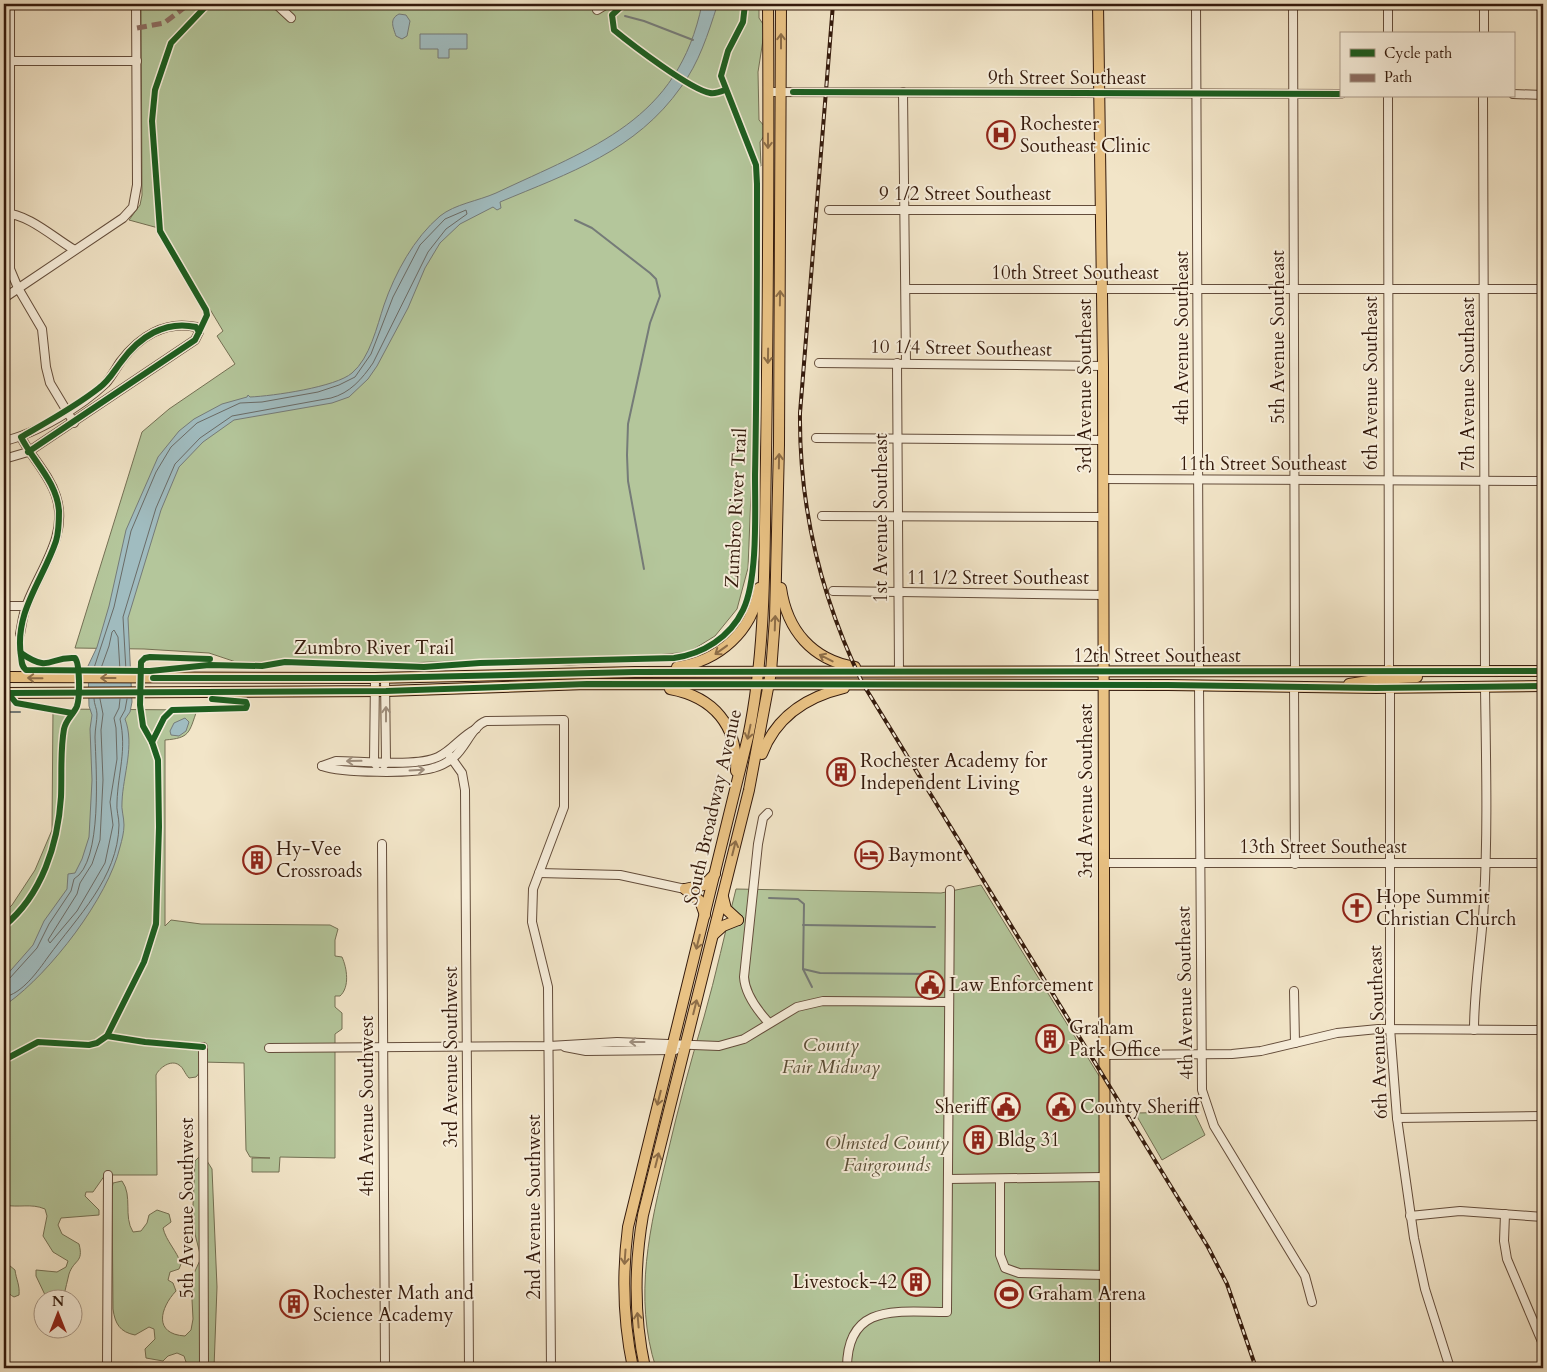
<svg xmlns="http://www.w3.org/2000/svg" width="1547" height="1372" font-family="Cardo,serif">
  <rect width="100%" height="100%" fill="#f2e5c8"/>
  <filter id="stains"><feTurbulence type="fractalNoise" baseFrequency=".004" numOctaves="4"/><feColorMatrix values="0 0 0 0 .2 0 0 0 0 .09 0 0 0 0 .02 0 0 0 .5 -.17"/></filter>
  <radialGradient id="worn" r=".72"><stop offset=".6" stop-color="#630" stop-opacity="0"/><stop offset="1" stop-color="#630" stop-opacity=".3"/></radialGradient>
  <!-- green -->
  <g fill="#b4c69b" stroke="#747054">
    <path d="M141 4H759V18L765 27 758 72 759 120 765 127 764 136 760 142 761 166H752L754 184 752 468 748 568 737 609 715 636 689 652 656 655 653 659 635 662 569 665 547 664 519 658 409 663 283 659 264 662H236L209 653 144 649 75 648 142 432 169 409 235 364 217 336 223 331 162 229 129 220 140 205 142 195Z"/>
    <path d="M53 709 197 710C189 733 190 738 165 740V926L171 920 201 924 330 925 338 929 335 940V956L342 957C347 968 350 987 340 996H335V1007L342 1013V1029L335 1034V1158L280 1157 279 1172H252V1158H270L250 1157 246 1150 244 1063 201 1062V1071L196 1077 189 1078C185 1074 183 1067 179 1065 171 1059 159 1068 156 1075L157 1175H105L93 1192H86L85 1196 99 1210V1215L61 1218 58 1225 62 1234 79 1244C84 1263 74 1259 69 1274 67 1281 66 1288 64 1295L53 1299 46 1297 36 1276V1270L57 1272 66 1267 68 1261 53 1252 43 1236 47 1216 45 1209C31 1203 19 1208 4 1205V913L12 905 35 870 52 830Z"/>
    <path d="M981 885 1101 1079V1368H656C633 1297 650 1226 667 1156 678 1109 690 1063 704 1017 716 975 725 932 736 889L941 893Z"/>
    <path d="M1194 1112 1205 1135 1162 1160 1135 1113Z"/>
    <path d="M200 1156 207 1161 212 1169 217 1287 214 1368H188L184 1356 177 1353 168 1356 163 1361 146 1358 145 1349 155 1339 154 1329 149 1327 135 1335C120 1332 115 1324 113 1309L112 1189 113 1183 122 1181C133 1196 123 1216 133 1232L141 1231 147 1223 149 1215 157 1210 169 1214 171 1222 163 1228C166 1241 177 1251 181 1264L179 1269 170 1272 168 1280 173 1283 176 1291C160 1308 153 1334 185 1336L191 1330 193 1319 191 1280 201 1258 195 1234 193 1205 195 1161Z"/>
    <path d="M4 1261 15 1270C16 1279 20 1285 19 1295L14 1297C0 1290 4 1273 4 1261Z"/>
  </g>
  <!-- water -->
  <g fill="#a0bcc0" stroke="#757b78">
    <path d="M702 4H722L717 6C708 34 699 63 681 87 636 151 569 173 500 202L501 208 497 210 493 207 460 224 440 243 425 268 408 308 377 366 368 379 349 397 332 403 234 420 203 442 179 467 161 510 128 618 132 702 130 712 125 719C135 745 123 775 122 802 121 809 124 817 124 825 124 832 122 840 120 847 108 898 50 973 8 1003L4 1002V978L33 945 44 921 67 889 68 874 75 873 82 859 89 837 92 780 90 729 92 715 89 706 88 666 97 647 109 606 126 530 158 457 179 431 194 419 222 404 247 397 248 395 250 397C273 396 336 387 352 373 370 358 377 326 384 305 395 273 414 238 440 216 455 204 478 201 496 193 593 147 678 121 702 4Z"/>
    <path d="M399 14 406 15 410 21 407 36 402 39 396 36C393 27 389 19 399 14Z"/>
    <path d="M420 34H467V49H449V58H438V49H420Z"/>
    <path d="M185 718 189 722 186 731 179 736 171 735 170 731 174 723Z"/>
  </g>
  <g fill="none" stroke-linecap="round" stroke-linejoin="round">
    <!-- shore -->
    <g stroke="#6a6b66" stroke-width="1">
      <path d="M93 671 114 607 131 531 156 472 171 447 197 423 240 403 262 402 318 392 339 385 355 377 371 354 393 297 420 245 445 219 466 210 467 214 446 229 428 252 373 363C362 379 350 393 331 398L232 416 200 438 175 464 156 508 123 617 126 671"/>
      <path d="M100 671 109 646 112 632 114 630 118 637 120 671"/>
      <path d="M100 699 103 714 101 730 103 780 100 840 92 864 80 883 77 894 48 940 50 943 77 911 105 863 113 825 110 802 117 759 116 728 114 718 119 708 120 699"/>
      <path d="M4 981 9 979 37 948 49 924 71 891 74 879C103 862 96 768 95 737 95 729 97 721 97 714 97 709 94 704 94 699"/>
      <path d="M4 997C22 994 38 971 48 957 77 917 118 878 119 825 119 817 116 810 117 802 118 772 127 751 120 719L125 710 127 699"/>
    </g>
    <!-- stream -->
    <g stroke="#757b78" stroke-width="2">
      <path d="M625 16 644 21 693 40"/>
      <path d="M575 220 592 228 650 273 656 279 660 296 650 323 628 424 627 455 628 481 644 569"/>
      <path d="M4 712H20"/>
      <path d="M769 898 798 899 804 904 803 969 812 987"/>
      <path d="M803 925 935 927"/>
      <path d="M803 969 820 973 935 974"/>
    </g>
    <defs>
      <g id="minor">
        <path d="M10 4V269L18 288 42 329 46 367 50 383 74 423"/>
        <path d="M276 4 291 18"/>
        <path d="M1196 4 1199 671"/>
        <path d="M1293 4 1295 671"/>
        <path d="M1388 4V34"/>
        <path d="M597 10 607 4"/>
        <path d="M1484 34V4"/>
        <path d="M4 61H137"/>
        <path d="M769 92 1341 94"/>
        <path d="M903 92 906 363"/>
        <path d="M1513 94 1543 95"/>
        <path d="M1388 96 1389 670"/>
        <path d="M1483 96 1485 671"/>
        <path d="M829 210H1101"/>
        <path d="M4 213C28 214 53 237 73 249"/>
        <path d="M906 289H1543"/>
        <path d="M4 298 123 218 133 207 137 185 136 4"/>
        <path d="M819 363 1103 366"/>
        <path d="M897 363 899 672"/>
        <path d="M816 438 1103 440"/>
        <path d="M4 441C36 434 82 406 106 383 112 376 116 368 121 361 139 337 165 320 196 327L199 332 195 340 28 452 4 459"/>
        <path d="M1103 479 1543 481"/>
        <path d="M822 516 1103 517"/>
        <path d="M833 591 1103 595"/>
        <path d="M4 606H26"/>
        <path d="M20 634C22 624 23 613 27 604 40 569 69 535 56 496 49 474 31 457 21 437"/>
        <path d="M375 678 374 761 376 765"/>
        <path d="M1199 685 1202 1090 1214 1126 1305 1276 1312 1302"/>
        <path d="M1294 686 1295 864"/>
        <path d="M1390 688V1028L1397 1118 1414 1238 1425 1289 1450 1368"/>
        <path d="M447 752 462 773 465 790 469 1368"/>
        <path d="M384 765 386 761 385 678"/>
        <path d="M322 766C342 773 412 774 433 768 441 766 448 762 454 757 466 747 472 726 486 721L564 720V807L533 889 532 922 548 987 551 1368"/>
        <path d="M322 766 336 761C361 761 417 767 438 757 453 750 461 736 476 729"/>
        <path d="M768 813 763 818 758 844 744 977C745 993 758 1011 769 1023"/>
        <path d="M382 844 385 1368"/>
        <path d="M1103 863H1543"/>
        <path d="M539 873 620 875 685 889"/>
        <path d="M1294 991 1295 1043"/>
        <path d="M1474 1030C1474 986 1482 944 1484 901 1488 830 1486 759 1485 688"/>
        <path d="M203 1047 204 1368"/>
        <path d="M565 1047 586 1051 675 1050"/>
        <path d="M269 1048 549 1046 617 1042 719 1046 744 1039 797 1007 823 1001 949 1002"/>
        <path d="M1105 1055 1232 1054 1261 1051 1337 1033 1378 1029 1543 1030"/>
        <path d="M1397 1118 1543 1116"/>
        <path d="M948 1179 1104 1177"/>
        <path d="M1000 1179V1255L1005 1268 1019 1273 1105 1275"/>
        <path d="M1505 1214 1504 1241 1507 1259 1543 1344"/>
        <path d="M1410 1216 1460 1211 1543 1217"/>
        <path d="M107 1368 108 1175"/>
        <path d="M847 1368C847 1302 898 1312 947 1312L950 890"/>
      </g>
      <g id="major">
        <path d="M1098 4 1103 366 1105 1368"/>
        <path d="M781 588C787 630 812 660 855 667"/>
        <path d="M677 667C719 661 753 631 759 588"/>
        <path d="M4 677 375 678 635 672 1543 671"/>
        <path d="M1349 684 1382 679 1388 675 1389 670"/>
        <path d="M1390 688V683L1398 678 1417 677"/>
        <path d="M670 689C714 697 738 726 736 771"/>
        <path d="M4 693 386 691 587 684 1168 685 1376 688 1543 686"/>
        <path d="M762 754C776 717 806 697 844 688"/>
        <path d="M685 889 704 885 715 874"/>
        <path d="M685 889 700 901 705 915"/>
        <path d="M723 897 726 909 738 920"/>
        <path d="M713 935 723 926 738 920"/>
        <path d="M633 1368C623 1321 622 1274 628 1227L748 737C767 646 764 552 766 458 768 307 769 155 768 4"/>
        <path d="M645 1368C634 1317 634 1267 643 1215L749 790 771 672 775 618 779 445 781 4"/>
      </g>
    </defs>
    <!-- minor casing -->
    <use href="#minor" stroke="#644d3b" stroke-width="10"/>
    <!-- major casing -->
    <use href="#major" stroke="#341a0c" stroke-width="12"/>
    <!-- minor -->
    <use href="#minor" stroke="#f7eedb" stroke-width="8"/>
    <!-- major -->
    <use href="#major" stroke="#e9c284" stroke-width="10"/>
    <defs>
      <path id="rail" d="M833 4 800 413C799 508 821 598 863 684L1208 1247 1227 1284 1256 1368"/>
    </defs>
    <!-- rail casing -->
    <use href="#rail" stroke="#341a0c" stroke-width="4"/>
    <!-- rail -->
    <use href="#rail" stroke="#f7eedb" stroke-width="2" stroke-dasharray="5.5" stroke-linecap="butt"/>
    <!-- quiet -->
    <path stroke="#8d6e63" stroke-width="5" stroke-dasharray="10 5" stroke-linecap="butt" d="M137 28 164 23 189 4"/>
    <defs>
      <g id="cycleway">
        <path d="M624 4 612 15 614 30C631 44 691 90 710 93 715 94 720 92 725 90"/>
        <path d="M793 92 1341 94"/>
        <path d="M199 332 207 315 206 310 160 231 152 121 155 90 171 43 208 4"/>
        <path d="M28 452 195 340 199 332 196 327C165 320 139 337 121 362 114 371 109 381 99 388 75 407 47 422 21 437 33 461 57 482 59 511 59 521 59 531 56 541 43 580 14 612 21 656 22 662 21 666 26 670L150 671 209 665 262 666 285 662 424 667 480 663 674 658C703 654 730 637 743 610 758 579 755 511 755 475 757 378 757 281 757 184L756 165 721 76 728 51 743 22 745 4"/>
        <path d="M153 678H375L635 672 1543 671"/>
        <path d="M4 693 386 691 587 684 1168 685 1376 688 1543 686"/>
        <path d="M12 698 16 703 72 713"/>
        <path d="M152 742 164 718 172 710 246 708 247 705 246 702 212 699"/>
        <path d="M4 926C42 895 58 844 61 797 62 774 60 751 64 729 66 719 74 714 77 706 80 697 80 664 75 658 49 656 51 674 21 653"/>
        <path d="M107 1036 145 1042 203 1047"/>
        <path d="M4 1060 38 1042 89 1045 97 1043 107 1036 144 962 156 924 159 827 158 760 152 742 143 726 140 705 141 662 145 658 150 657 210 659"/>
      </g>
    </defs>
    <!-- cycleway casing -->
    <use href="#cycleway" stroke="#f7eedb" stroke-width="9"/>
    <!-- cycleway -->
    <use href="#cycleway" stroke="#1b5e20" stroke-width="6"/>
  </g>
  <!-- one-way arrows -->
  <defs><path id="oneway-shaft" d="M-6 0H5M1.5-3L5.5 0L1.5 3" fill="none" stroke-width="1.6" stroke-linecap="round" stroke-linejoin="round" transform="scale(1.25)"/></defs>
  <g stroke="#8e6e48">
    <use href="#oneway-shaft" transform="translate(781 41) rotate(-90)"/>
    <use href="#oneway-shaft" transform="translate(768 141) rotate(90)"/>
    <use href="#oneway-shaft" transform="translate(780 298) rotate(-89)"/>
    <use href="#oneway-shaft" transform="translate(768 356) rotate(91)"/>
    <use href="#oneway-shaft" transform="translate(779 461) rotate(-89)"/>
    <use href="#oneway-shaft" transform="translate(775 623) rotate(-88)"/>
    <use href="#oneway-shaft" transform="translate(721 650) rotate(144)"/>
    <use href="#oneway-shaft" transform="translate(826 658) rotate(-153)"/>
    <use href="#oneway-shaft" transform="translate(35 678) rotate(-179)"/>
    <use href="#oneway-shaft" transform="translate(108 678) rotate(180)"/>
    <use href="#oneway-shaft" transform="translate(749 732) rotate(102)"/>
    <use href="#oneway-shaft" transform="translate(734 848) rotate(-76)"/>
    <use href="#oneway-shaft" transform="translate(698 942) rotate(104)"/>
    <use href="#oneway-shaft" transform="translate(695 1007) rotate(-76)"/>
    <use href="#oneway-shaft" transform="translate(659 1098) rotate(104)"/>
    <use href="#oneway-shaft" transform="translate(657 1160) rotate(-76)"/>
    <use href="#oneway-shaft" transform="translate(625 1257) rotate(94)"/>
    <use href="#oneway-shaft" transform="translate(638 1320) rotate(-95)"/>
  </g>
  <g stroke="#9f8f7e">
    <use href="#oneway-shaft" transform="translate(386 714) rotate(-90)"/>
    <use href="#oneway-shaft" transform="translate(354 761) rotate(179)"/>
    <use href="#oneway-shaft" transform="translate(417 770) rotate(-3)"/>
    <use href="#oneway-shaft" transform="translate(637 1042) rotate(180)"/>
  </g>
  <!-- icons -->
  <defs>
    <symbol id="hospital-ring" viewBox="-11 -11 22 22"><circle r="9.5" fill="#f7eedb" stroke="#8f2418" stroke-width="1.5"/><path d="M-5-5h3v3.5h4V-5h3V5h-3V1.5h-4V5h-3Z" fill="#8f2418"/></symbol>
    <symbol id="building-ring" viewBox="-11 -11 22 22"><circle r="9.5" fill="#f7eedb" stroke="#8f2418" stroke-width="1.5"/><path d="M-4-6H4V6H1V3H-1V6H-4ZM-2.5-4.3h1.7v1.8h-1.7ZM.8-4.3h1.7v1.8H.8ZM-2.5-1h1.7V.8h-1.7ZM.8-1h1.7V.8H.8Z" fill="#8f2418"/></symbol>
    <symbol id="hotel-ring" viewBox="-11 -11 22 22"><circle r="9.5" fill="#f7eedb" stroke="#8f2418" stroke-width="1.5"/><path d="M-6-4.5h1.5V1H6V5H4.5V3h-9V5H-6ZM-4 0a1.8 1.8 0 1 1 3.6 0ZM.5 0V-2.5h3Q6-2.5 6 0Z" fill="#8f2418"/></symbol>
    <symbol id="church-ring" viewBox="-11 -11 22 22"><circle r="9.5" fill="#f7eedb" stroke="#8f2418" stroke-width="1.5"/><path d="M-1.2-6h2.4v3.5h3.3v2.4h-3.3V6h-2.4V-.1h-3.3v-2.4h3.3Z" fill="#8f2418"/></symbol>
    <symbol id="civic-ring" viewBox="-11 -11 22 22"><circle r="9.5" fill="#f7eedb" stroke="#8f2418" stroke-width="1.5"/><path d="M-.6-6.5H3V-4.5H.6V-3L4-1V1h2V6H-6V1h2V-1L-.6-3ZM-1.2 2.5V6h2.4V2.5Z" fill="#8f2418"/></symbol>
    <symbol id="stadium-ring" viewBox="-11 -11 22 22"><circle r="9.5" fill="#f7eedb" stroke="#8f2418" stroke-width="1.5"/><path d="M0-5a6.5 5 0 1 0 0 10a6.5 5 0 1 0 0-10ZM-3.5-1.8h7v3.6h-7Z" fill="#8f2418"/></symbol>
  </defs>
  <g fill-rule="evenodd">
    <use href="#hospital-ring" x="985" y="119" width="32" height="32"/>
    <use href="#building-ring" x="825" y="756" width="32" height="32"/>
    <use href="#hotel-ring" x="853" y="839" width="32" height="32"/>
    <use href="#building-ring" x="241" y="844" width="32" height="32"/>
    <use href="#church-ring" x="1341" y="892" width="32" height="32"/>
    <use href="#civic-ring" x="914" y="969" width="32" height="32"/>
    <use href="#building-ring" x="1034" y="1023" width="32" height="32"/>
    <use href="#civic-ring" x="990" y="1091" width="32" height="32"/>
    <use href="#civic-ring" x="1045" y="1091" width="32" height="32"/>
    <use href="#building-ring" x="962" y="1124" width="32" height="32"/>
    <use href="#building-ring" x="900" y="1266" width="32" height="32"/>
    <use href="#stadium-ring" x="993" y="1278" width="32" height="32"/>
    <use href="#building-ring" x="278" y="1288" width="32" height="32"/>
  </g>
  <g text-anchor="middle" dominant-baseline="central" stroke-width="4" stroke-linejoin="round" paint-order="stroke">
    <!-- street labels -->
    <g font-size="19" fill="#341a0c" stroke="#f7eedb">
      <text x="1067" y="78">9th Street Southeast</text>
      <text x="965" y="194">9 1/2 Street Southeast</text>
      <text x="1075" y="273">10th Street Southeast</text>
      <text transform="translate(1278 337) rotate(-90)">5th Avenue Southeast</text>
      <text transform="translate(1182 338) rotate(-90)">4th Avenue Southeast</text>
      <text transform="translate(961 348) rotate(1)">10 1/4 Street Southeast</text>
      <text transform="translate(1371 383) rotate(-90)">6th Avenue Southeast</text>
      <text transform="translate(1468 384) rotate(-90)">7th Avenue Southeast</text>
      <text transform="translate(1085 386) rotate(-90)">3rd Avenue Southeast</text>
      <text x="1263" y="464">11th Street Southeast</text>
      <text transform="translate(736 508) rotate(-87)">Zumbro River Trail</text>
      <text transform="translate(881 518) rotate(-90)">1st Avenue Southeast</text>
      <text x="998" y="578">11 1/2 Street Southeast</text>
      <text x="374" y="648">Zumbro River Trail</text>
      <text x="1157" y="656">12th Street Southeast</text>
      <text transform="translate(1086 791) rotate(-90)">3rd Avenue Southeast</text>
      <text transform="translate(713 807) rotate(-77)">South Broadway Avenue</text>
      <text x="1323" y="847">13th Street Southeast</text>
      <text transform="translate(1185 993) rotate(-91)">4th Avenue Southeast</text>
      <text transform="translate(1378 1032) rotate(-92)">6th Avenue Southeast</text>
      <text transform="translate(451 1057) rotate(-90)">3rd Avenue Southwest</text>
      <text transform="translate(367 1106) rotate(-90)">4th Avenue Southwest</text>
      <text transform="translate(534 1207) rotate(-90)">2nd Avenue Southwest</text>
      <text transform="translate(187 1208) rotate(-90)">5th Avenue Southwest</text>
    </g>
    <!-- poi labels -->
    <g font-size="19" fill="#341a0c" stroke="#f7eedb" text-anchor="start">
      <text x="1020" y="124">Rochester<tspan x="1020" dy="22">Southeast Clinic</tspan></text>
      <text x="860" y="761">Rochester Academy for<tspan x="860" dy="22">Independent Living</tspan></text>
      <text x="276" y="849">Hy-Vee<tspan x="276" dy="22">Crossroads</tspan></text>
      <text x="888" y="855">Baymont</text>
      <text x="1376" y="897">Hope Summit<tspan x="1376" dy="22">Christian Church</tspan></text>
      <text x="949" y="985">Law Enforcement</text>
      <text x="1069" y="1028">Graham<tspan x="1069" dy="22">Park Office</tspan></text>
      <text x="987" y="1107" text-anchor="end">Sheriff</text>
      <text x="1080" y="1107">County Sheriff</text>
      <text x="997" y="1140">Bldg 31</text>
      <text x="897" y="1282" text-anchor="end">Livestock-42</text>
      <text x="313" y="1293">Rochester Math and<tspan x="313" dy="22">Science Academy</tspan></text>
      <text x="1028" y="1294">Graham Arena</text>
    </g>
    <!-- park labels -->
    <g font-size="19" font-style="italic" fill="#5a4e37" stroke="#f7eedb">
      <text x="831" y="1045">County<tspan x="831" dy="22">Fair Midway</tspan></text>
      <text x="887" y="1143">Olmsted County<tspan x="887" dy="22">Fairgrounds</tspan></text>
    </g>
  </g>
  <!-- margin -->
  <rect width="1547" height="1372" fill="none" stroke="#f2e5c8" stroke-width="20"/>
  <rect x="5" y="5" width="1537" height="1362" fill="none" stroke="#341a0c" stroke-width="2.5"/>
  <rect x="10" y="10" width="1527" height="1352" fill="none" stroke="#341a0c"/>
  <!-- legend -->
  <rect x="1340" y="32" width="175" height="65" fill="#f7eedb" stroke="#a99988"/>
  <rect x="1350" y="49" width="25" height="8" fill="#1b5e20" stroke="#a99988"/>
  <text x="1384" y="58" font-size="15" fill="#341a0c">Cycle path</text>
  <rect x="1350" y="74" width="25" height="8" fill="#8d6e63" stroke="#a99988"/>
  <text x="1384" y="82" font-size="15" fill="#341a0c">Path</text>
  <!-- north arrow -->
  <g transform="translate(58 1314)"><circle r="24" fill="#f7eedb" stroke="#a99988"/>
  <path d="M0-4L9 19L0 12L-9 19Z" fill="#8f2418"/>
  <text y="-8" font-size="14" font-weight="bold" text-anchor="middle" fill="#341a0c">N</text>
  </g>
  <rect width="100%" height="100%" filter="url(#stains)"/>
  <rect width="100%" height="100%" fill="url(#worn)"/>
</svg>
